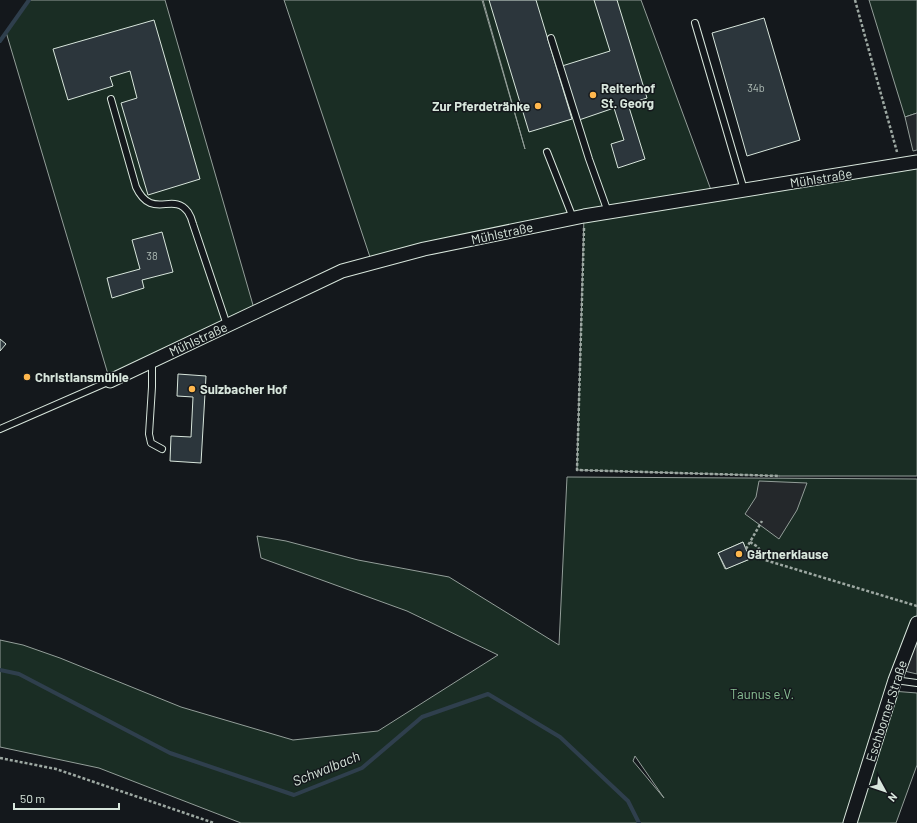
<svg xmlns="http://www.w3.org/2000/svg" width="917" height="823" font-family="Barlow,sans-serif">
  <rect width="100%" height="100%" fill="#14181c"/>
  <!-- green -->
  <g fill="#1a2d24" stroke="#939e99" fill-rule="evenodd">
    <path d="M29 0H165L255 312 110 381 6 32Z"/>
    <path d="M284 0H482L525 149 483 0H641L711 190 917 162V476H780L577 470 584 216 372 263Z"/>
    <path d="M869 0H917V113L905 117Z"/>
    <path d="M567 477 917 479V623L892 691 917 693V765L896 823H241L99 768 0 747V640L23 645 60 658 181 707 293 740 378 731 498 655 407 611 261 558 257 536 286 541 358 560 449 577 559 645ZM743 542 750 559 725 569 718 553ZM635 756 664 798 633 761Z"/>
  </g>
  <!-- parking -->
  <g fill="#24282b" stroke="#939e99">
    <path d="M917 113V150L913 151 905 117Z"/>
    <path d="M759 481 807 483 797 510 779 539 745 514 756 497Z"/>
    <path d="M917 623V674L900 670Z"/>
  </g>
  <g fill="none" stroke-linecap="round" stroke-linejoin="round">
    <!-- stream -->
    <g stroke="#2f3f4d" stroke-width="4">
      <path d="M0 41 29 0"/>
      <path d="M0 670 19 674 170 753 294 795 362 768 422 717 488 694 560 737 628 801 639 823"/>
    </g>
  </g>
  <!-- building -->
  <g fill="#2c363c" stroke="#d8e6dc">
    <path d="M489 0H536L572 119 529 132Z"/>
    <path d="M594 0H617L647 98 628 104 645 159 618 168 611 144 624 140 614 108 579 120 562 66 610 51Z"/>
    <path d="M764 18 800 140 747 156 712 33Z"/>
    <path d="M154 20 200 179 148 195 121 103 137 98 130 71 110 77 113 86 68 100 53 49Z"/>
    <path d="M162 232 173 272 142 280 144 288 112 298 107 278 140 269 132 240Z"/>
    <path d="M0 339 6 344 0 351Z"/>
    <path d="M178 374 206 376 201 463 170 461 171 436 191 437 193 397 177 396Z"/>
    <path d="M743 542 750 559 726 569 718 553Z"/>
  </g>
  <g fill="none" stroke-linecap="round" stroke-linejoin="round">
    <defs>
      <g id="lane">
        <path d="M695 23 744 190"/>
        <path d="M551 38 589 159 608 212"/>
        <path d="M111 99 136 187C152 221 173 191 188 212 190 215 192 220 193 224L227 325"/>
        <path d="M547 152 573 218"/>
        <path d="M152 361V387L149 434 151 443 162 449"/>
        <path d="M0 429 110 381"/>
        <path d="M895 680 917 683"/>
      </g>
      <g id="street">
        <path d="M110 381 342 271 424 249 584 216 917 162"/>
        <path d="M850 823 895 680 917 623"/>
      </g>
    </defs>
    <!-- lane casing -->
    <use href="#lane" stroke="#d8e6dc" stroke-width="8"/>
    <!-- street casing -->
    <use href="#street" stroke="#d8e6dc" stroke-width="15"/>
    <!-- path -->
    <g stroke="#9da8a2" stroke-width="2.5" stroke-dasharray="3 2" stroke-linecap="butt">
      <path d="M855 0 897 152"/>
      <path d="M584 228 577 470 780 476"/>
      <path d="M750 542 758 547 765 560 917 606"/>
      <path d="M746 549 762 521"/>
      <path d="M0 758 56 769 214 823"/>
    </g>
    <!-- lane -->
    <use href="#lane" stroke="#14181c" stroke-width="6"/>
    <!-- street -->
    <use href="#street" stroke="#14181c" stroke-width="13"/>
  </g>
  <!-- markers -->
  <g fill="#ffb74d" stroke="#14181c" stroke-width="1.5">
    <circle cx="593" cy="95" r="4"/>
    <circle cx="538" cy="106" r="4"/>
    <circle cx="27" cy="377" r="4"/>
    <circle cx="192" cy="389" r="4"/>
    <circle cx="739" cy="554" r="4"/>
  </g>
  <g text-anchor="middle" dominant-baseline="central" stroke-width="3" stroke-linejoin="round" paint-order="stroke">
    <!-- number labels -->
    <g font-size="11" fill="#adbab4">
      <text x="756" y="87">34b</text>
      <text x="152" y="255">38</text>
    </g>
    <!-- poi labels -->
    <g font-size="13" font-weight="bold" fill="#d8e6dc" stroke="#14181c" text-anchor="start">
      <text x="601" y="88">Reiterhof<tspan x="601" dy="15">St. Georg</tspan></text>
      <text x="530" y="106" text-anchor="end">Zur Pferdetränke</text>
      <text x="35" y="377">Christiansmühle</text>
      <text x="200" y="389">Sulzbacher Hof</text>
      <text x="747" y="554">Gärtnerklause</text>
    </g>
    <!-- street labels -->
    <g font-size="13" fill="#d8e6dc" stroke="#14181c">
      <text transform="translate(821 178) rotate(-9)">Mühlstraße</text>
      <text transform="translate(502 233) rotate(-12)">Mühlstraße</text>
      <text transform="translate(198 339) rotate(-25)">Mühlstraße</text>
      <text transform="translate(886 711) rotate(-72)">Eschborner Straße</text>
    </g>
    <!-- park labels -->
    <g font-size="13" fill="#8ac095" stroke="#14181c">
      <text x="762" y="694">Taunus e.V.</text>
    </g>
    <!-- water labels -->
    <g font-size="14" font-style="italic" fill="#d8e6dc" stroke="#14181c">
      <text transform="translate(326 768) rotate(-22)">Schwalbach</text>
    </g>
  </g>
  <!-- north arrow -->
  <g transform="translate(885 791) rotate(130)" stroke="#14181c" stroke-width="3" paint-order="stroke">
  <path d="M0-3L7 15L0 10L-7 15Z" fill="#d8e6dc"/>
  <text y="-6" font-size="11" font-weight="bold" text-anchor="middle" fill="#d8e6dc">N</text>
  </g>
  <!-- scale -->
  <path d="M14 803v6h105v-6" fill="none" stroke="#d8e6dc" stroke-width="2"/>
  <text x="20" y="803" font-size="12" fill="#d8e6dc" stroke="#14181c" stroke-width="3" paint-order="stroke">50 m</text>
</svg>
